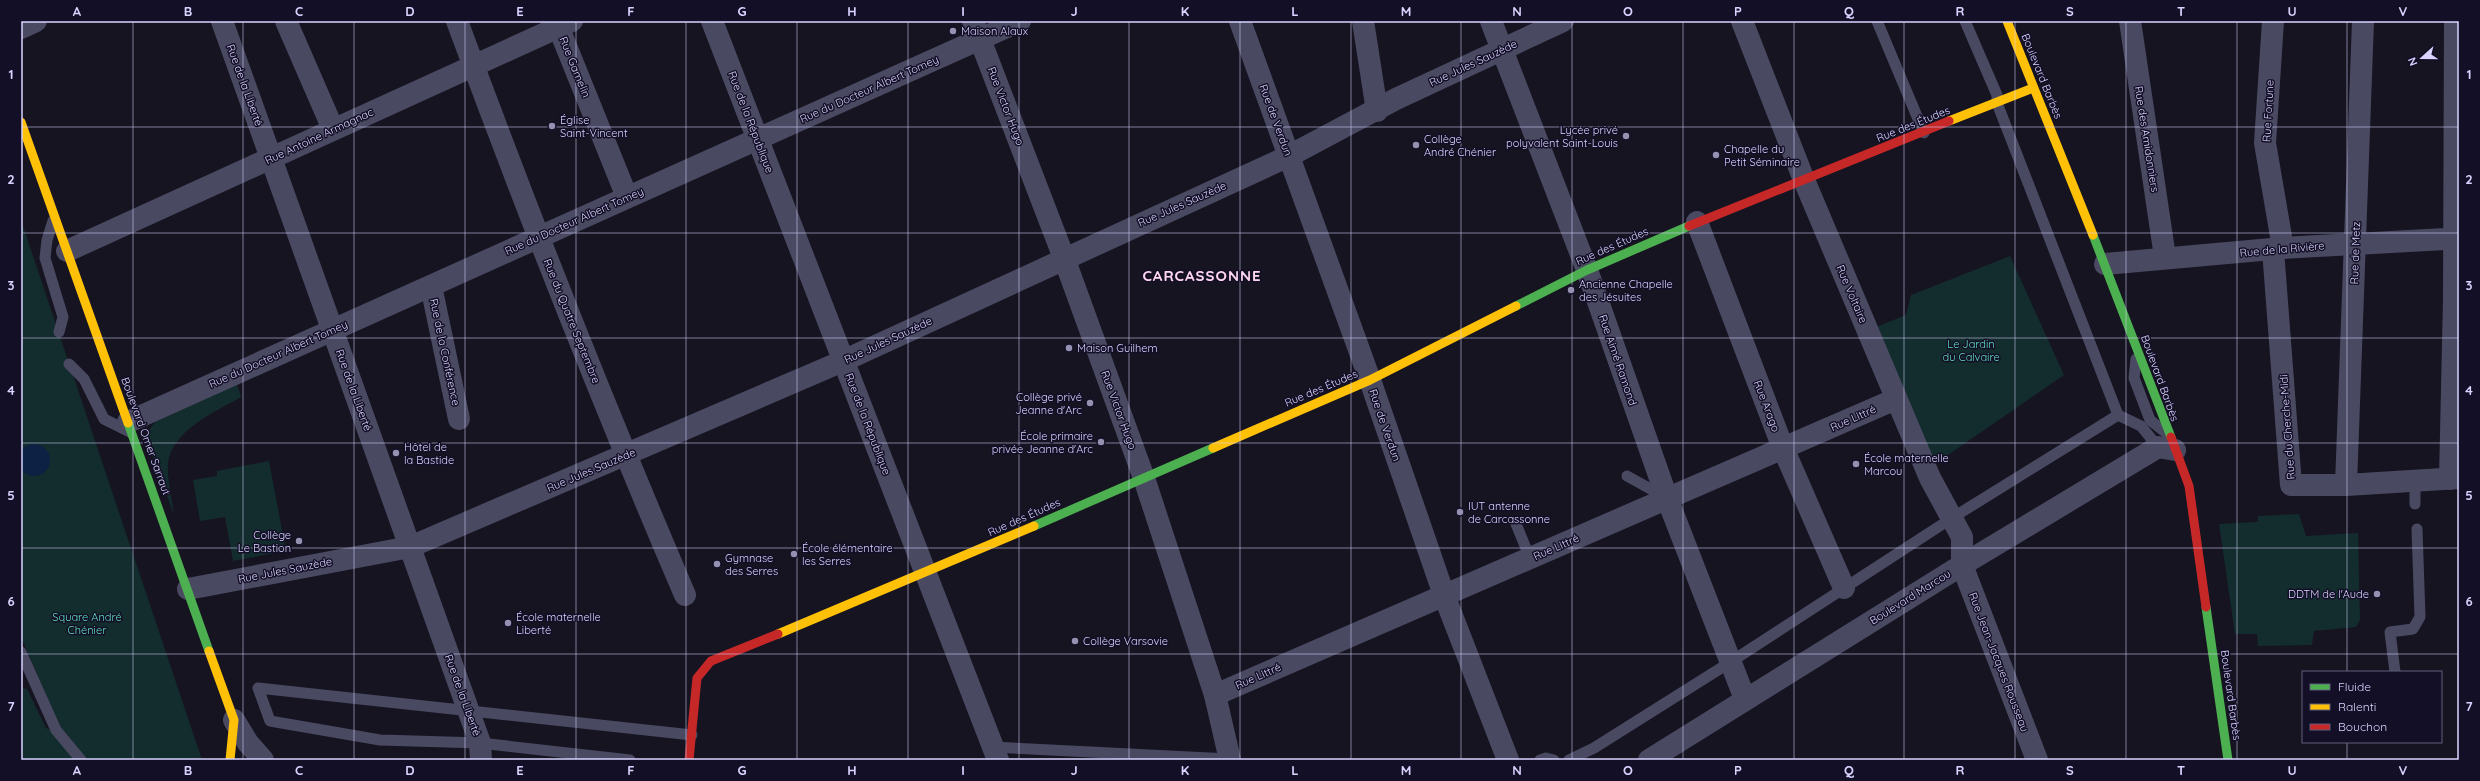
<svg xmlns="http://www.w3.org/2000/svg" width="2480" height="781" font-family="Quicksand,sans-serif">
  <rect width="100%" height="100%" fill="#161421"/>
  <!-- green -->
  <g fill="#132c2d">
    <path d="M21 220 202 760H23L21 758V688L27 689 46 728 63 734 21 637Z"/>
    <path d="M2010 256 2064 375 1932 466 1876 327 1906 315 1911 295Z"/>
    <path d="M237 384 241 397C217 411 172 430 168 463 167 479 172 499 174 515L148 444 149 430 156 421Z"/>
    <path d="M269 461 286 551 233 561 225 517 200 521 193 480 217 476V471Z"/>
    <path d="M2299 514 2306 536 2358 533 2360 620 2356 627 2314 631 2312 645 2258 646 2257 634H2235L2219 524 2255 522 2258 521V516Z"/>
  </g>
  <!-- water -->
  <circle fill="#0d2144" cx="34" cy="460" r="16"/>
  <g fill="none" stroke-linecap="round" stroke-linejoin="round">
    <!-- lane -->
    <g stroke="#4a4962" stroke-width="11">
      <path d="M1877 21 1924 133"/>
      <path d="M1965 21 1997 95V103L2118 415 2141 426 2158 447"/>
      <path d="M53 221 47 240 45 258 63 317 59 332"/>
      <path d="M2136 359 2134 378 2150 420 2165 432"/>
      <path d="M69 364 84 379 104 419 130 432"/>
      <path d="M1627 476 1665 497"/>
      <path d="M2415 481V504"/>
      <path d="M1516 524 1530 558"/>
      <path d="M21 652 56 730 81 760"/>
      <path d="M2395 672 2390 632 2413 629 2420 617 2417 529"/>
      <path d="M993 747 1229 759"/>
      <path d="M630 760 480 743 380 740 270 721 258 688 692 735"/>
      <path d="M1540 760 1546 758 1554 760"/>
      <path d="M1569 760 1594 748 1729 663 1952 518 2118 415"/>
    </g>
    <!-- street -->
    <g stroke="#4a4962" stroke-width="22">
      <path d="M222 21 480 743 481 760"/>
      <path d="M286 21 333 129"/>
      <path d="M457 21C528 214 604 406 685 595"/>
      <path d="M712 21 998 760"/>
      <path d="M973 21 1064 258 1144 478 1215 695 1230 760"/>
      <path d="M1240 21 1370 380 1444 595 1508 760"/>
      <path d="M1363 21 1377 111"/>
      <path d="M1491 21 1587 270 1667 498 1745 699"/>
      <path d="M1742 21 1804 180 1930 478 1962 537V565L2037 760"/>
      <path d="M2130 21 2165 257"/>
      <path d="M2273 21 2265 143 2283 248"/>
      <path d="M558 26 627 197"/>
      <path d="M21 28 36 21"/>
      <path d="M1697 222 1783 448 1844 588"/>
      <path d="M2273 250 2291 485H2346L2459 478"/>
      <path d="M67 251 572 21"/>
      <path d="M2105 264 2283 248 2445 239 2459 236"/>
      <path d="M431 286 459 419"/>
      <path d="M128 422 1020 21"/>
      <path d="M2450 479 2454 298 2455 21"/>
      <path d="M2346 485 2363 21"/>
      <path d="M188 589 410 547 843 361 1289 156 1396 99 1563 21"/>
      <path d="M1215 695 1896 399"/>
      <path d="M234 720 248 743 263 760"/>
      <path d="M1649 760 1962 565 2158 447 2175 450"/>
    </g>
    <!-- fast -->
    <g stroke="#4caf50" stroke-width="9">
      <path d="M2093 235 2171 437"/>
      <path d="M1516 306 1587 270 1689 226"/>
      <path d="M128 423 209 651"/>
      <path d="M1034 526 1213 448"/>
      <path d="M2206 607 2228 760"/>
    </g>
    <!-- slow -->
    <g stroke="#ffc107" stroke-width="9">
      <path d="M2007 21 2093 235"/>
      <path d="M1949 121 2033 88"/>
      <path d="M21 122 128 423"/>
      <path d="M1213 448 1370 380 1516 306"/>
      <path d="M778 634 1034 526"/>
      <path d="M209 651 234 720 230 760"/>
    </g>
    <!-- jam -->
    <g stroke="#c62828" stroke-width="9">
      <path d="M1689 226 1949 121"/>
      <path d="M2171 437 2189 486 2206 607"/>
      <path d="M689 760 697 678 711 661 778 634"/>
    </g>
  </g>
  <!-- grid -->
  <path fill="none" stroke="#d9d4ff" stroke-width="1" stroke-opacity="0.55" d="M133 21V760M243 21V760M354 21V760M465 21V760M576 21V760M686 21V760M797 21V760M908 21V760M1019 21V760M1129 21V760M1240 21V760M1351 21V760M1461 21V760M1572 21V760M1683 21V760M1794 21V760M1904 21V760M2015 21V760M2126 21V760M2237 21V760M2347 21V672M21 127H2459M21 233H2459M21 338H2459M21 443H2459M21 548H2459M21 654H2459M2347 742V760"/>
  <!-- markers -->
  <g fill="#9591b1" stroke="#130f26" stroke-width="1.5">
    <circle cx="953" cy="31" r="4"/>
    <circle cx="552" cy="126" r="4"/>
    <circle cx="1626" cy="136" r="4"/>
    <circle cx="1416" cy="145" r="4"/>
    <circle cx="1716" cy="155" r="4"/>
    <circle cx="1571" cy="290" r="4"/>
    <circle cx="1069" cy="348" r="4"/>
    <circle cx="1090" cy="403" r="4"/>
    <circle cx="1101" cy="442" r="4"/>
    <circle cx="396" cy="453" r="4"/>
    <circle cx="1856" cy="464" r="4"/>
    <circle cx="1460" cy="512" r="4"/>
    <circle cx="299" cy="541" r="4"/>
    <circle cx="794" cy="554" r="4"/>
    <circle cx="717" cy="564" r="4"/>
    <circle cx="2377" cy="594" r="4"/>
    <circle cx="508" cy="623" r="4"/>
    <circle cx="1075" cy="641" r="4"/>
  </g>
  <g text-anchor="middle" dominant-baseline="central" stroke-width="3" stroke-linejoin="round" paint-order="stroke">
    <!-- poi labels -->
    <g font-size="11" fill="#d9d4ff" stroke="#130f26" text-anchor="start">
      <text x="961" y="31">Maison Alaux</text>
      <text x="560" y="120">Église<tspan x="560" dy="13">Saint-Vincent</tspan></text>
      <text x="1618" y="130" text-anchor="end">Lycée privé<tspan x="1618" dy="13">polyvalent Saint-Louis</tspan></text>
      <text x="1424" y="139">Collège<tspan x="1424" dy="13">André Chénier</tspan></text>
      <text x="1724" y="149">Chapelle du<tspan x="1724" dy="13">Petit Séminaire</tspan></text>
      <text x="1579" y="284">Ancienne Chapelle<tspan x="1579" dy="13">des Jésuites</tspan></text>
      <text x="1077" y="348">Maison Guilhem</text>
      <text x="1082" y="397" text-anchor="end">Collège privé<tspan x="1082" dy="13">Jeanne d'Arc</tspan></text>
      <text x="1093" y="436" text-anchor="end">École primaire<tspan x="1093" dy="13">privée Jeanne d'Arc</tspan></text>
      <text x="404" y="447">Hôtel de<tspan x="404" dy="13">la Bastide</tspan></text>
      <text x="1864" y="458">École maternelle<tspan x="1864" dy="13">Marcou</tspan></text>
      <text x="1468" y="506">IUT antenne<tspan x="1468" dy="13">de Carcassonne</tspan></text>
      <text x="291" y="535" text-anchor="end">Collège<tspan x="291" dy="13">Le Bastion</tspan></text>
      <text x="802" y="548">École élémentaire<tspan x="802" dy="13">les Serres</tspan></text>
      <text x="725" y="558">Gymnase<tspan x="725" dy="13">des Serres</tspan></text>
      <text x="2369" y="594" text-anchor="end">DDTM de l'Aude</text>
      <text x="516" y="617">École maternelle<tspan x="516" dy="13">Liberté</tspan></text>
      <text x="1083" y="641">Collège Varsovie</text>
    </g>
    <!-- street labels -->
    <g font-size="11" fill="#d9d4ff" stroke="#130f26">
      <text transform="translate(1473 63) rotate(-25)">Rue Jules Sauzède</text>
      <text transform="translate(575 67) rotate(68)">Rue Gamelin</text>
      <text transform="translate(2042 76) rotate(68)">Boulevard Barbès</text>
      <text transform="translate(245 85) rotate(70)">Rue de la Liberté</text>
      <text transform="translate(869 89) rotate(-24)">Rue du Docteur Albert Tomey</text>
      <text transform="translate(1006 106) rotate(69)">Rue Victor Hugo</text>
      <text transform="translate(2268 111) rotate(-87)">Rue Fortune</text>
      <text transform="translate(1276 120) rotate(70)">Rue de Verdun</text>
      <text transform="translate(751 122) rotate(69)">Rue de la République</text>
      <text transform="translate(1913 124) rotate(-22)">Rue des Études</text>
      <text transform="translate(319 136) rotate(-25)">Rue Antoine Armagnac</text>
      <text transform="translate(2147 139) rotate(81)">Rue des Amidonniers</text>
      <text transform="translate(1182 204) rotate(-24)">Rue Jules Sauzède</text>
      <text transform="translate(574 221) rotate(-24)">Rue du Docteur Albert Tomey</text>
      <text transform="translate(1612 246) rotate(-24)">Rue des Études</text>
      <text transform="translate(2282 249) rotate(-5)">Rue de la Rivière</text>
      <text transform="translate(2355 253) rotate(-88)">Rue de Metz</text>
      <text transform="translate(1852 294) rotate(67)">Rue Voltaire</text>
      <text transform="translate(572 321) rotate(68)">Rue du Quatre Septembre</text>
      <text transform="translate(888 340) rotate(-25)">Rue Jules Sauzède</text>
      <text transform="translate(445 352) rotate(78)">Rue de la Conférence</text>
      <text transform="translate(278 354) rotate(-24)">Rue du Docteur Albert Tomey</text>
      <text transform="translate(1618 360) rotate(71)">Rue Aimé Ramond</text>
      <text transform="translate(2160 378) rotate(70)">Boulevard Barbès</text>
      <text transform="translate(1321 388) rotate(-23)">Rue des Études</text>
      <text transform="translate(354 390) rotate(70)">Rue de la Liberté</text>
      <text transform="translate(1767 406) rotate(69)">Rue Arago</text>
      <text transform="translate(1119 410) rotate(70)">Rue Victor Hugo</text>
      <text transform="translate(1853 418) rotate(-24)">Rue Littré</text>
      <text transform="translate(868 424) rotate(69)">Rue de la République</text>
      <text transform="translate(1385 425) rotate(71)">Rue de Verdun</text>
      <text transform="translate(2287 427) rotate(-94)">Rue du Cherche-Midi</text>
      <text transform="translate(146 436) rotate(70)">Boulevard Omer Sarraut</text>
      <text transform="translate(591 470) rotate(-23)">Rue Jules Sauzède</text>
      <text transform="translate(1024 517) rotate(-24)">Rue des Études</text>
      <text transform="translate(1556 547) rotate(-24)">Rue Littré</text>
      <text transform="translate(285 570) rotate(-11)">Rue Jules Sauzède</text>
      <text transform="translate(1910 597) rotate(-32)">Boulevard Marcou</text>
      <text transform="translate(1999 662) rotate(69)">Rue Jean-Jacques Rousseau</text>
      <text transform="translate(1258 676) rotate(-24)">Rue Littré</text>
      <text transform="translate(463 695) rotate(70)">Rue de la Liberté</text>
      <text transform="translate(2231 695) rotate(82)">Boulevard Barbès</text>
    </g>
    <!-- park labels -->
    <g font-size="11" fill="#5fe0c0" stroke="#130f26">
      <text x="1971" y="344">Le Jardin<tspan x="1971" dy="13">du Calvaire</tspan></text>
      <text x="87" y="617">Square André<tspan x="87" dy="13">Chénier</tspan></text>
    </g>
    <!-- district labels -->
    <g font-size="15" font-weight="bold" letter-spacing="1" fill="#ffd6f0" stroke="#130f26">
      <text x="1202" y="275">CARCASSONNE</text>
    </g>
  </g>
  <!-- border -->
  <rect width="2480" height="781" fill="none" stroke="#130f26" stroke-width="44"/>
  <!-- legend -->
  <rect x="2302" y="671" width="140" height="72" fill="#130f26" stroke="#625e7d"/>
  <rect x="2310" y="684" width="20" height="6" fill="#4caf50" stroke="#625e7d"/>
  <text x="2338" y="691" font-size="12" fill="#d9d4ff">Fluide</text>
  <rect x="2310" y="704" width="20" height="6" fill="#ffc107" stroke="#625e7d"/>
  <text x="2338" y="711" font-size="12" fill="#d9d4ff">Ralenti</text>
  <rect x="2310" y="724" width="20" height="6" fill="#c62828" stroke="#625e7d"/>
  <text x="2338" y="731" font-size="12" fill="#d9d4ff">Bouchon</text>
  <!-- north arrow -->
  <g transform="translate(2422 58) rotate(249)" stroke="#130f26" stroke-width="3" paint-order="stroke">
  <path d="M0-3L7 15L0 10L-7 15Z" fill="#d9d4ff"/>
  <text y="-6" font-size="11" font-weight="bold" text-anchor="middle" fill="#d9d4ff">N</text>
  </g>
  <rect x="22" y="22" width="2436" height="737" fill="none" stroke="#d9d4ff" stroke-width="1.5"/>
  <g font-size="13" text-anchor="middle" font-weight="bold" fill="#d9d4ff">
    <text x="77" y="16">A</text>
    <text x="188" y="16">B</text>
    <text x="299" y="16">C</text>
    <text x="410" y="16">D</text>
    <text x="520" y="16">E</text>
    <text x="631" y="16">F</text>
    <text x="742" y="16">G</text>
    <text x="852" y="16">H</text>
    <text x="963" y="16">I</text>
    <text x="1074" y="16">J</text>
    <text x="1185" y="16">K</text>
    <text x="1295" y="16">L</text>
    <text x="1406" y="16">M</text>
    <text x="1517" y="16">N</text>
    <text x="1628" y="16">O</text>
    <text x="1738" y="16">P</text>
    <text x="1849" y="16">Q</text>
    <text x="1960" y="16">R</text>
    <text x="2070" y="16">S</text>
    <text x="2181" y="16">T</text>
    <text x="2292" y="16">U</text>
    <text x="2403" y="16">V</text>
    <text x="11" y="79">1</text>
    <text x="2469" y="79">1</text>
    <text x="11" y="184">2</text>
    <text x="2469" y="184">2</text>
    <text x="11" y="290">3</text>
    <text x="2469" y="290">3</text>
    <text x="11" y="395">4</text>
    <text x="2469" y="395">4</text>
    <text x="11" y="500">5</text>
    <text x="2469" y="500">5</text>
    <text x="11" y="606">6</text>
    <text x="2469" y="606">6</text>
    <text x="11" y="711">7</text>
    <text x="2469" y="711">7</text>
    <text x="77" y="775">A</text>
    <text x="188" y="775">B</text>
    <text x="299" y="775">C</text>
    <text x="410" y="775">D</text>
    <text x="520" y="775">E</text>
    <text x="631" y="775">F</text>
    <text x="742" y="775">G</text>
    <text x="852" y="775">H</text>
    <text x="963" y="775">I</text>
    <text x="1074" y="775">J</text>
    <text x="1185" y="775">K</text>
    <text x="1295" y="775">L</text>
    <text x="1406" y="775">M</text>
    <text x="1517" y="775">N</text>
    <text x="1628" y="775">O</text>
    <text x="1738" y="775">P</text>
    <text x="1849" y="775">Q</text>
    <text x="1960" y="775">R</text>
    <text x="2070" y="775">S</text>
    <text x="2181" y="775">T</text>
    <text x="2292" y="775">U</text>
    <text x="2403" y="775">V</text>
  </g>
</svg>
